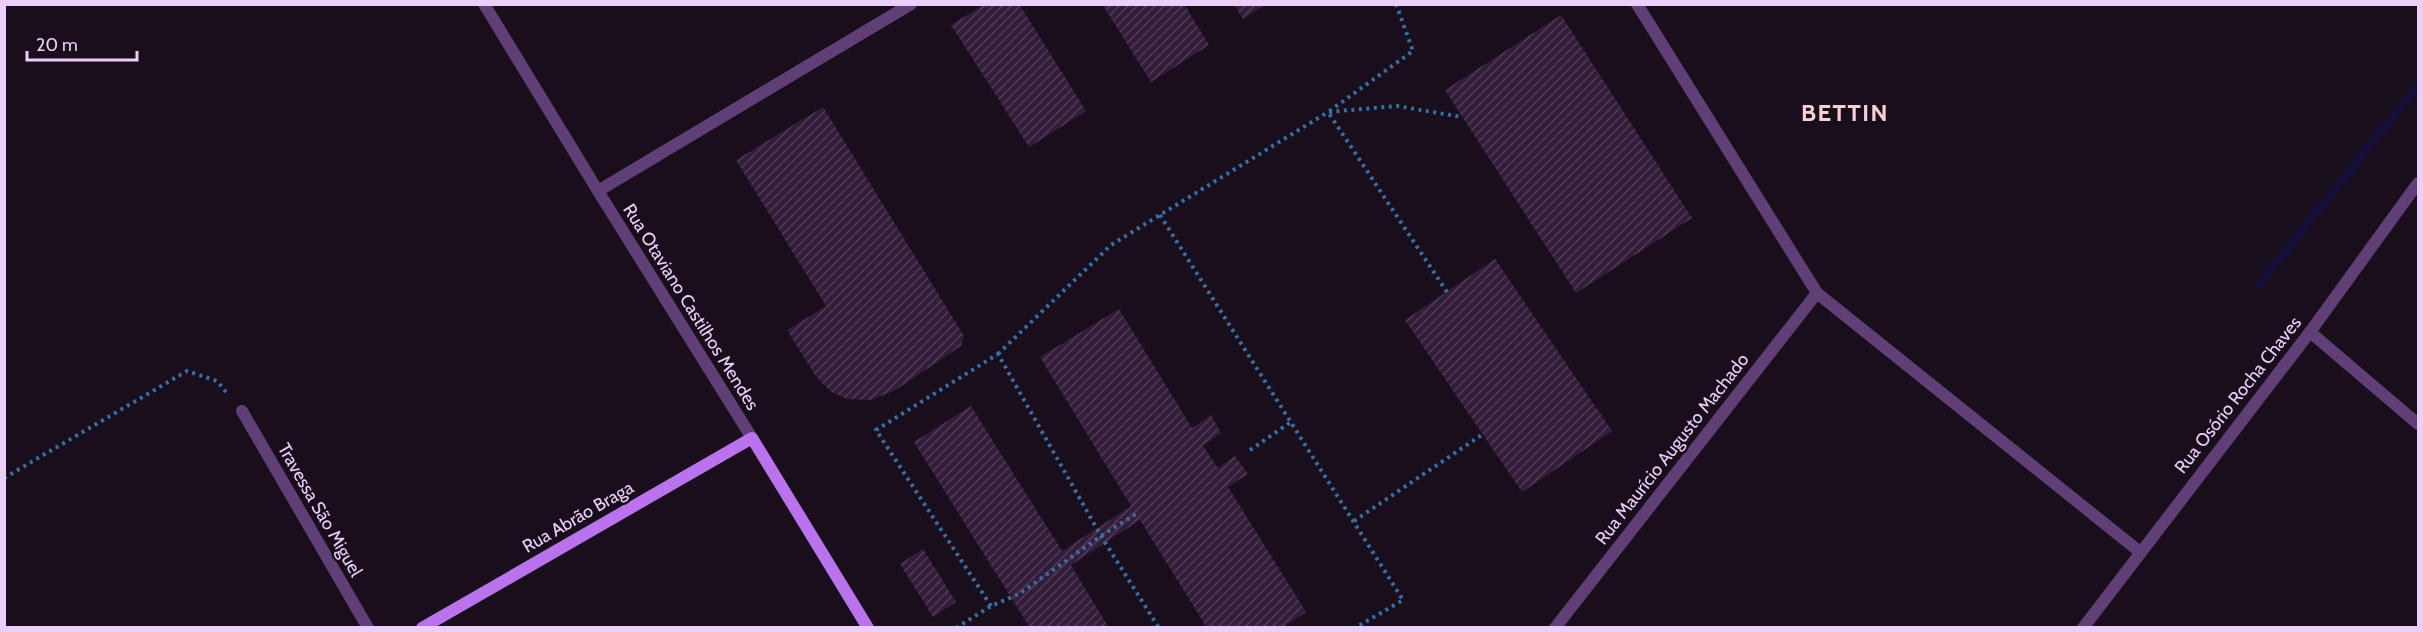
<svg xmlns="http://www.w3.org/2000/svg" width="2423" height="632" font-family="Cabin,sans-serif">
  <defs>
    <pattern id="building-hatch" width="6" height="6" patternUnits="userSpaceOnUse" patternTransform="scale(1.5)"><rect width="6" height="6" fill="#341c3b"/><path d="M-1 1l2-2M0 6l6-6M5 7l2-2" fill="none" stroke="#523c58"/></pattern>
  </defs>
  <rect width="100%" height="100%" fill="#190e1c"/>
  <g fill="none" stroke-linecap="round" stroke-linejoin="round">
    <!-- stream -->
    <path stroke="#160e35" stroke-width="10" d="M2259 284 2418 85"/>
  </g>
  <!-- building -->
  <g fill="url(#building-hatch)">
    <path d="M985 4H1019L1086 111 1029 147 951 25Z"/>
    <path d="M1102 4H1184L1209 45 1151 82Z"/>
    <path d="M1234 4H1266L1243 19Z"/>
    <path d="M1561 15 1692 218 1576 293 1445 90Z"/>
    <path d="M823 107 964 336 961 346 894 391 871 400 847 399 830 391 815 375 787 330 826 306 736 160Z"/>
    <path d="M1495 259 1612 431 1522 492 1405 320Z"/>
    <path d="M1119 309 1192 428 1211 415 1221 433 1203 446 1218 468 1235 456 1248 474 1228 487 1306 612 1282 628H1207L1140 520 1071 565 1109 628H1030L914 442 971 406 1062 551 1131 506 1040 357Z"/>
    <path d="M923 549 956 602 933 617 900 564Z"/>
  </g>
  <g fill="none" stroke-linecap="round" stroke-linejoin="round">
    <!-- path -->
    <g stroke="#3b6ea1" stroke-width="4" stroke-dasharray="3 4.5" stroke-linecap="butt">
      <path d="M1396 4 1413 51 1328 112 1447 292"/>
      <path d="M1160 215 1403 600 1355 628"/>
      <path d="M998 354 1111 245 1328 112 1397 106 1462 117"/>
      <path d="M1250 450 1291 422"/>
      <path d="M4 478 187 371 217 381 226 392"/>
      <path d="M1354 521 1483 434"/>
      <path d="M991 606 876 430 998 354 1101 536 1159 628"/>
      <path d="M956 628 991 606 1019 594 1101 536 1139 512"/>
    </g>
    <!-- lane -->
    <path stroke="#603f76" stroke-width="12" d="M598 191 911 4"/>
    <!-- street -->
    <g stroke="#603f76" stroke-width="12">
      <path d="M484 4 598 191 752 438"/>
      <path d="M1637 4 1817 293 2140 552"/>
      <path d="M2310 332 2418 424"/>
      <path d="M242 411 368 628"/>
      <path d="M1555 628 1817 293"/>
      <path d="M2083 628 2310 332 2418 183"/>
    </g>
    <!-- secondary -->
    <path stroke="#ba72ed" stroke-width="12" d="M422 628 752 438 868 628"/>
  </g>
  <g text-anchor="middle" dominant-baseline="central" stroke-width="5" stroke-linejoin="round" paint-order="stroke">
    <!-- street labels -->
    <g font-size="18" fill="#ebcff9" stroke="#190e1c">
      <text transform="translate(691 307) rotate(58)">Rua Otaviano Castilhos Mendes</text>
      <text transform="translate(2238 395) rotate(-52)">Rua Osório Rocha Chaves</text>
      <text transform="translate(1672 449) rotate(-52)">Rua Maurício Augusto Machado</text>
      <text transform="translate(320 510) rotate(60)">Travessa São Miguel</text>
      <text transform="translate(578 517) rotate(-30)">Rua Abrão Braga</text>
    </g>
    <!-- district labels -->
    <g font-size="24" font-weight="bold" letter-spacing="1.5" fill="#f9d1d4" stroke="#190e1c">
      <text x="1845" y="112">BETTIN</text>
    </g>
  </g>
  <!-- border -->
  <rect width="2423" height="632" fill="none" stroke="#ebcff9" stroke-width="12"/>
  <!-- scale -->
  <path d="M27 51v9h110v-9" fill="none" stroke="#ebcff9" stroke-width="3"/>
  <text x="36" y="51" font-size="18" fill="#ebcff9" stroke="#190e1c" stroke-width="4.5" paint-order="stroke">20 m</text>
</svg>
